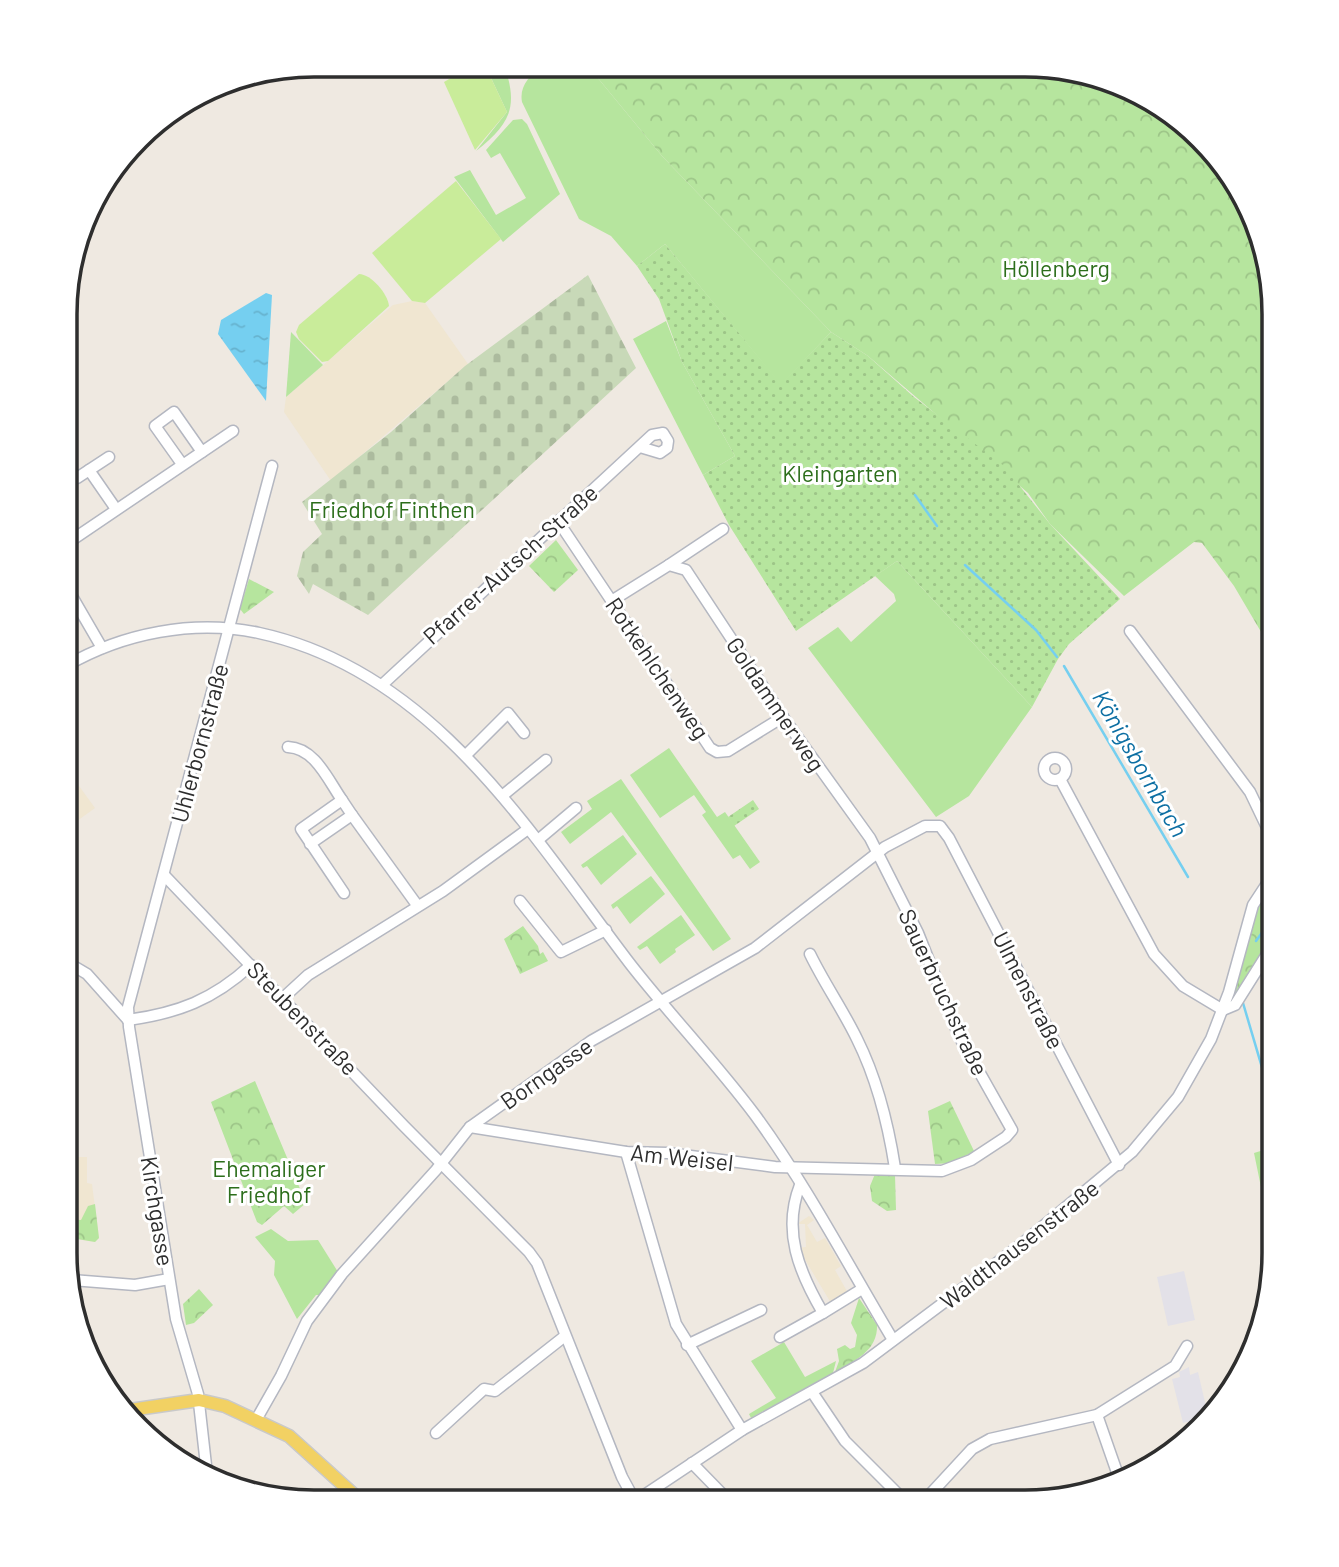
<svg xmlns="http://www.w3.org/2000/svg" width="1339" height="1567" font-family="Barlow,sans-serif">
  <defs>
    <pattern id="forest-crowns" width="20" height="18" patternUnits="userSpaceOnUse" patternTransform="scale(1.75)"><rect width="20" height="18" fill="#b6e59e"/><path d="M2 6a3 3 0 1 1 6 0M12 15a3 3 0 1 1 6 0" fill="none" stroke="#9dc588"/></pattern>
    <pattern id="cemetery-stones" width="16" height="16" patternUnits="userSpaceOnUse" patternTransform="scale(1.75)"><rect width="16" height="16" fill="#c8d9b8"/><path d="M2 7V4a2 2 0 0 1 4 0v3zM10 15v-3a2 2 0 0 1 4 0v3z" fill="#acbb9e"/></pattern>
    <pattern id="garden-dots" width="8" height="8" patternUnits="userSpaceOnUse" patternTransform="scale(1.75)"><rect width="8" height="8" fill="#b6e59e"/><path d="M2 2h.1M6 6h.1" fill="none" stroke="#9dc588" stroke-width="1.8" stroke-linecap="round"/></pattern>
    <pattern id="water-ripples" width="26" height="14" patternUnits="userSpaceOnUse" patternTransform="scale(1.75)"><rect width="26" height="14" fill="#75cff0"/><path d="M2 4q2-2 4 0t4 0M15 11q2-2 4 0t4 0" fill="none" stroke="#66b2ce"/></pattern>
  </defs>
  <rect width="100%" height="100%" fill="#efe9e1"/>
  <!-- industrial -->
  <g fill="#e3e1e8">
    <path d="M1184 1271 1195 1320 1168 1326 1157 1277Z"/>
    <path d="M1189 1367 1190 1375 1198 1372 1207 1411 1199 1419 1183 1423 1172 1379 1180 1377 1179 1372Z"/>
  </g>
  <!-- education -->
  <g fill="#f0e6d1">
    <path d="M412 301 425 303 468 364 331 481 284 412 286 397 393 305Z"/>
    <path d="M66 768 95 808 66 829Z"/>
    <path d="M65 1134V1157H87V1183L92 1184 99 1238 95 1242 65 1237Z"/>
    <path d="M809 1216 814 1220 807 1225 817 1242 825 1238 841 1266 835 1270 848 1293 831 1303 798 1248 806 1247 805 1224H797Z"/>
  </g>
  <!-- grass -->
  <g fill="#b6e59e">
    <path d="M485 65H504C519 107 510 124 476 151L507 112Z"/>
    <path d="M541 65 588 66 662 156 831 332 781 385 665 244 637 266 611 236 579 219 522 102C519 86 530 76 541 65Z"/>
    <path d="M522 119 527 124 560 194 503 242 454 177 470 170 496 215 526 198 500 153 491 158 486 150 513 120Z"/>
    <path d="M666 321 682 362 735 456 703 475 633 339Z"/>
    <path d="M291 332 323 365 286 397Z"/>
    <path d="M897 561 1032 707 969 796 936 817 808 648 838 627 851 642 896 601 894 594 875 576Z"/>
    <path d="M669 748 717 817 725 812 760 862 750 869 740 855 733 859 702 815 706 812 694 795 660 818 630 775Z"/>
    <path d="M621 779 731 939 713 951 611 812 570 844 561 832 592 809 587 801Z"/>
    <path d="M623 835 637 854 601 885 587 866 583 868 581 865Z"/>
    <path d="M651 876 665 894 630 924 617 906 613 909 611 905Z"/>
    <path d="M681 915 695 935 675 949 676 952 660 964 647 946 640 950 637 947Z"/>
    <path d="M1274 1143V1232L1270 1231 1254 1153 1267 1149 1266 1145Z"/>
    <path d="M271 1229 288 1241 318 1240 338 1272 323 1295H316L297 1319 274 1275 275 1261 255 1237Z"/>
    <path d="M784 1342 805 1377 836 1361 833 1373 751 1418 749 1414 776 1398 751 1361Z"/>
  </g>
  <!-- forest -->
  <g fill="url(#forest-crowns)">
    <path d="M588 66 1058 67 1164 107 1241 189 1274 314V654L1234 586 1202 543 1194 542 1124 596 1050 524 1028 493 868 356 831 332 662 156Z"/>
    <path d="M556 540 578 570 554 592 529 566Z"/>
    <path d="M249 579 274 592 244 614 240 609Z"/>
    <path d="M1274 880V939L1263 949 1232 1001 1260 900Z"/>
    <path d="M523 926 538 946 540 954 543 952 548 961 520 974 504 939Z"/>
    <path d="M255 1081 306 1203 293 1214 284 1206 262 1225 257 1222 211 1102Z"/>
    <path d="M950 1101 974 1151 953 1163 935 1164 928 1111Z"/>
    <path d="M875 1174 895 1175 896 1210 887 1211 872 1201 870 1186Z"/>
    <path d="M95 1204 99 1238 95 1242 65 1237V1219L81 1220 88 1206Z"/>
    <path d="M199 1289 213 1305 194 1323 186 1325 183 1304Z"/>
    <path d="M859 1298 877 1325C878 1351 854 1361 835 1372L839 1361 837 1349 845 1345 850 1349 855 1347 857 1335 851 1323Z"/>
  </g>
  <!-- cemetery -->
  <path fill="url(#cemetery-stones)" d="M588 275 636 368 368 615 313 584 309 594 297 576 303 552 322 534 302 502 391 432 465 366Z"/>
  <!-- garden -->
  <g fill="url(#garden-dots)">
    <path d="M665 244 781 384 831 332 868 356 914 397 1004 466 1050 524 1120 599 1069 644 1058 659 1032 707 897 561 796 631 729 525 703 475 735 456 682 362 659 299 637 266Z"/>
    <path d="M753 800 759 809 734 826 728 817Z"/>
  </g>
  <!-- pitch -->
  <g fill="#c9ec9a">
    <path d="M473 65H485L507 112 475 150 444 82Z"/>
    <path d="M456 181 501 239 425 303 412 301 372 253Z"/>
    <path d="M359 274C371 274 388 294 389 306L328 361 322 362 299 339 296 332 299 325Z"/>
  </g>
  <!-- water -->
  <path fill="url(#water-ripples)" d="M266 293 272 295 266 401 218 334 221 320Z"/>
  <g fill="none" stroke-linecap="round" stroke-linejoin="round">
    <!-- stream -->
    <g stroke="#75cff0" stroke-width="2.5">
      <path d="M915 495 937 526"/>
      <path d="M965 565 1036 630 1057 657"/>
      <path d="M1064 666 1188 877"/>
      <path d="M1256 941 1266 927 1274 923"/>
      <path d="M1243 1003 1274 1108"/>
    </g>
    <defs>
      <g id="minor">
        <path d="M182 464 155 426 174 412 202 452"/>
        <path d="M89 470 116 509"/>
        <path d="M77 478 109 457"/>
        <path d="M558 521 710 748 717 752 728 751 783 717"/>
        <path d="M66 544 233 431"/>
        <path d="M669 565 723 529"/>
        <path d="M66 586 102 648"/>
        <path d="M1130 631 1250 792 1274 842"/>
        <path d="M66 666C123 633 194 619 259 633 434 671 530 833 631 965 671 1016 716 1063 755 1115 807 1186 848 1265 893 1340"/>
        <path d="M383 684 652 435 663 433 668 441 667 448 660 453 640 447"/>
        <path d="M288 747C315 748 328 780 342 800"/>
        <path d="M466 755 508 713 524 733"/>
        <circle cx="1055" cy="769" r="11"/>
        <path d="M1060 779 1154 954 1183 986 1223 1010"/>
        <path d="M502 796 546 760"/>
        <path d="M352 815 417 905"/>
        <path d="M538 840 576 808"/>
        <path d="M310 844 352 815 342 800 301 829 344 893"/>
        <path d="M164 875 404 1126 529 1252 537 1263 622 1477 635 1501"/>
        <path d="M520 901 561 952 606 930"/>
        <path d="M810 954C824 983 843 1010 857 1039 877 1079 888 1123 895 1168"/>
        <path d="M65 961 87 974 128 1020"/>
        <path d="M283 998 308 975 443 891 528 829"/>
        <path d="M1223 1010 1235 1005 1274 943"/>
        <path d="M128 1020C178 1013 213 1000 251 965"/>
        <path d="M470 1127 626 1152 668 1153 775 1167 942 1171 971 1160 1006 1137 1012 1130 959 1036 918 933 870 838 783 717 686 570 669 565 613 600"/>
        <path d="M626 1152 676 1324 742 1430"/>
        <path d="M800 1185C782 1231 799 1272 823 1313L862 1289"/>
        <path d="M72 1280 135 1285 169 1279"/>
        <path d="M780 1337 823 1313"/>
        <path d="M687 1345 761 1310"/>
        <path d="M812 1392 845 1441 906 1502"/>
        <path d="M1097 1415 1119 1478"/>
        <path d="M256 1420 281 1376 307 1321 342 1274 436 1170 470 1127 591 1041 755 948 885 847 925 826H940L949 838 1119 1165"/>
        <path d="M436 1433 484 1389 495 1391 565 1336"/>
        <path d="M692 1463 730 1502"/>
        <path d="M207 1474 198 1394 176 1319 129 1027 128 1007 272 466"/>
        <path d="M634 1502 742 1430 863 1363 1018 1247 1132 1152 1178 1097 1211 1039 1229 992 1253 905 1274 873"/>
        <path d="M923 1502 972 1449 990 1439 1097 1415 1175 1366 1187 1346"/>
      </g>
      <path id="major" d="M130 1410 199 1400 225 1406 289 1436 362 1502"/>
    </defs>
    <!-- minor casing -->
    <use href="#minor" stroke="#b4b7c1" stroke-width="13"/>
    <!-- major casing -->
    <use href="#major" stroke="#c9c9c9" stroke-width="15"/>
    <!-- minor -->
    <use href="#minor" stroke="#fff" stroke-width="10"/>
    <!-- major -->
    <use href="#major" stroke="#f2d163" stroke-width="12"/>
  </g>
  <g text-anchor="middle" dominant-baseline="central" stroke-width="6" stroke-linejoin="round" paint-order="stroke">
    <!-- park labels -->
    <g font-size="23" fill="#2c6e1b" stroke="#fff">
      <text x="1056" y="268">Höllenberg</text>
      <text x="840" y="473">Kleingarten</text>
      <text x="392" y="509">Friedhof Finthen</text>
      <text x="269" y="1168">Ehemaliger<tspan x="269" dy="26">Friedhof</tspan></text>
    </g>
    <!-- street labels -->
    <g font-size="23" fill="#2e2e2e" stroke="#fff">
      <text transform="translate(510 564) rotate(-42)">Pfarrer-Autsch-Straße</text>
      <text transform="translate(658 668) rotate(56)">Rotkehlchenweg</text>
      <text transform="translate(776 704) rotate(56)">Goldammerweg</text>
      <text transform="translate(199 743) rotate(-75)">Uhlerbornstraße</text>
      <text transform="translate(1029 990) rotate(63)">Ulmenstraße</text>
      <text transform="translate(944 992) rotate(65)">Sauerbruchstraße</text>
      <text transform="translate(303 1018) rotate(46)">Steubenstraße</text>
      <text transform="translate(546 1073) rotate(-35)">Borngasse</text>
      <text transform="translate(682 1157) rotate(6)">Am Weisel</text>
      <text transform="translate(158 1211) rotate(81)">Kirchgasse</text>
      <text transform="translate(1019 1244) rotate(-38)">Waldthausenstraße</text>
    </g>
    <!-- water labels -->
    <g font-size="24" font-style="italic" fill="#0d6fa3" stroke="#fff">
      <text transform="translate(1141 763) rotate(60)">Königsbornbach</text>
    </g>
  </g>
  <!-- crop -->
  <path d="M0 0H1339V1567H0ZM314 77H1025A237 237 0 0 1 1262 314V1253A237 237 0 0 1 1025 1490H314A237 237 0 0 1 77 1253V314A237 237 0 0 1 314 77Z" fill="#fff" fill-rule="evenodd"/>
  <path fill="none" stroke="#2e2e2e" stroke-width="3.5" d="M314 77H1025A237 237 0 0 1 1262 314V1253A237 237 0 0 1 1025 1490H314A237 237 0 0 1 77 1253V314A237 237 0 0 1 314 77Z"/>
</svg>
